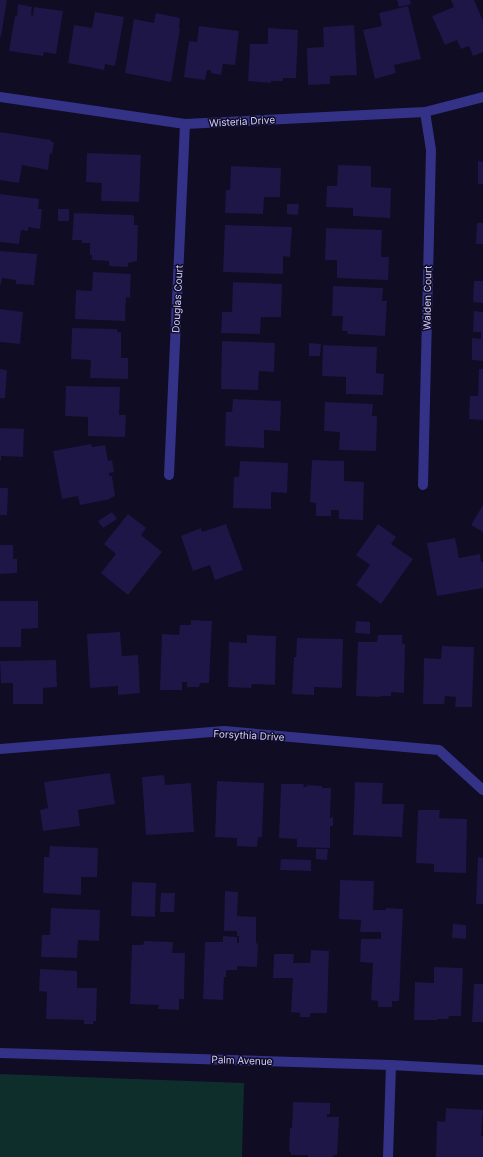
<svg xmlns="http://www.w3.org/2000/svg" width="483" height="1157" font-family="Inter,sans-serif">
  <rect width="100%" height="100%" fill="#0f0c24"/>
  <!-- green -->
  <path fill="#0e2e2c" d="M0 1074 244 1083 242 1157H0Z"/>
  <!-- building -->
  <g fill="#1e1646">
    <path d="M0 0H7L1 37 0 36Z"/>
    <path d="M397 0H410L411 4 399 7Z"/>
    <path d="M451 0H474L483 21V52L473 56 469 46 461 49 457 40 445 45 432 16 454 7Z"/>
    <path d="M18 4 32 7 31 15 33 16 34 7 63 11 56 54 44 52 43 56 9 51 15 16H17Z"/>
    <path d="M408 6 421 59 394 65 396 73 375 79 363 30 382 26 379 13Z"/>
    <path d="M95 12 124 17 115 66 105 64 104 70 68 63 74 25 92 28Z"/>
    <path d="M156 13 180 18 179 28H180L171 82 125 73 134 19 154 23Z"/>
    <path d="M354 25 357 75 330 76V84L308 85 307 48 324 47 323 27Z"/>
    <path d="M199 26 239 31 235 65 223 64 221 75 211 73V70H207L205 80 184 77 189 41 197 42Z"/>
    <path d="M268 28 298 30 296 78H283V81H271V83L248 81 250 44H268Z"/>
    <path d="M0 132 51 140V142H54L52 154 50 153 48 170 22 165 19 183 0 180Z"/>
    <path d="M87 153 141 155 139 202 101 201 102 183 86 182Z"/>
    <path d="M478 161 483 162V184H478Z"/>
    <path d="M338 165 371 166V187L391 188 390 218 353 216V208L326 207 327 186H337Z"/>
    <path d="M231 166 281 168 280 197H264L263 214 225 213 226 190H230Z"/>
    <path d="M0 194 39 199 38 209H42L40 229 28 227V231L21 230 19 244 0 242Z"/>
    <path d="M287 204H299L298 215 287 214Z"/>
    <rect x="58" y="209" width="11" height="12"/>
    <path d="M74 213 133 215V216H134V225H138L137 261 128 263V267L109 266V261L92 260V255H90V243H82V240H72Z"/>
    <path d="M477 223H483V244H476Z"/>
    <path d="M225 225 292 227 290 257 283 256V274L223 272Z"/>
    <path d="M326 228 382 230 381 257H389L388 280 337 278V260H325Z"/>
    <path d="M0 251 37 254 34 285 16 284V280L2 278 1 284H0Z"/>
    <path d="M93 272 131 274 130 298 126 297 125 321 75 319 76 290 92 291Z"/>
    <path d="M474 281H483V303L473 302Z"/>
    <path d="M233 282 282 284 281 317H261L260 334 221 333 222 312H232Z"/>
    <path d="M333 286 383 288 382 301H387L385 336 348 334 347 331H342L343 316H332Z"/>
    <path d="M0 309 23 312 20 344 0 342Z"/>
    <path d="M474 311 483 312V361L472 360V338L481 339V332H473Z"/>
    <path d="M72 328 117 329V332H121V358H128V379L90 378 91 360 71 359Z"/>
    <path d="M222 341 275 343 274 372 259 371 258 390 221 389Z"/>
    <path d="M309 343 321 344 320 356H309Z"/>
    <path d="M323 345 377 347 376 373 384 374 383 395 346 394V377L322 376Z"/>
    <path d="M0 369 7 370 5 398H0Z"/>
    <path d="M479 369H483V420L469 419 470 396H478Z"/>
    <path d="M66 386 120 387 119 415H126L125 437 88 436V417L65 416Z"/>
    <path d="M233 399 281 401 280 431 264 430V448L225 446 226 412H232Z"/>
    <path d="M325 402 373 404 372 416H377L376 451 339 450 340 432 324 431Z"/>
    <path d="M0 428 24 429 23 457 1 456V461L0 460Z"/>
    <path d="M91 444 92 447 105 445 108 461 112 460 114 472 109 473V476H112L115 496 110 498V499L80 505 78 496 62 499 53 451Z"/>
    <path d="M312 460 344 461V481L364 482 363 520 339 519V510H331V516H316V503L310 502Z"/>
    <path d="M240 461 288 463 287 493 271 492V509L233 508 234 477H239Z"/>
    <path d="M0 488H8L7 515H0Z"/>
    <path d="M483 505V532L471 525Z"/>
    <path d="M112 512 117 519 103 528 98 521Z"/>
    <path d="M128 514 146 528 141 535 162 552 128 595 101 573 116 554 104 544Z"/>
    <path d="M226 524 243 570 215 580 210 565 193 571 181 536 201 528 202 532Z"/>
    <path d="M378 524 396 537 391 544 413 559 381 604 356 585 370 565 356 555Z"/>
    <path d="M455 538 459 558 480 554 481 562H483V588L437 596 427 543Z"/>
    <path d="M0 545H13V559H17V573L0 574Z"/>
    <path d="M0 601H38V628L21 629V647H0Z"/>
    <path d="M191 620 212 621 209 683H200L199 687H187V682H182V690H160L162 634 179 635 180 625H191Z"/>
    <path d="M356 621 370 622V634L355 633Z"/>
    <path d="M120 632 122 656 138 655 140 693 118 695V686L90 688 87 634Z"/>
    <path d="M247 635 276 636 275 685 252 684 251 688 228 687 229 642 247 643Z"/>
    <path d="M378 635H402V644H405L404 693 391 692V696H380V697L356 696 358 642H377Z"/>
    <path d="M297 638 343 639 342 688 314 687V695L292 694 294 657H296Z"/>
    <path d="M442 646 474 647 472 707H455L456 697 445 696 444 704H423L424 658 441 659Z"/>
    <path d="M56 660 57 687 43 688V704H13V683H1L0 661Z"/>
    <path d="M110 773 115 804 78 810 80 826 43 831 40 810 48 808 44 782Z"/>
    <path d="M164 775 165 785 191 783 194 832 146 835 142 777Z"/>
    <path d="M217 781 264 783 262 837H258L257 847 237 846V838L215 837Z"/>
    <path d="M355 782 383 783 382 804H404L402 837 353 835Z"/>
    <path d="M281 784H304L303 787H307V785L322 786V788H331L330 818 333 817V826H330V848L297 847V839L279 838Z"/>
    <path d="M418 810H440L439 818 467 819 466 873 434 872V864L416 863Z"/>
    <path d="M50 846 98 848 97 877H81V895L43 893 44 857H49Z"/>
    <path d="M316 849H328L327 860 316 859Z"/>
    <path d="M478 857 483 858V904H476Z"/>
    <path d="M281 859 311 860V871L280 870Z"/>
    <path d="M340 880 374 881 373 910H386V908L403 909 399 1001H392V1007H378V1001L371 1000 373 963 360 962 361 939H381V932H360L361 920 339 919Z"/>
    <path d="M132 882 156 883 155 917 131 916Z"/>
    <path d="M225 891 238 892 237 916 256 917V943L258 944 257 967 237 966V970H226V977H224L223 1000 203 999 205 942H223V936L237 937V943H239V936H237V931H224Z"/>
    <path d="M161 893H175L174 912H160Z"/>
    <path d="M51 908 100 910 99 941 78 940 77 958 41 957 42 935H50Z"/>
    <path d="M453 924 466 925V939L452 938Z"/>
    <path d="M144 941 173 942 172 953H185L184 999H179V1010L158 1009 159 1005 130 1004 132 945H143Z"/>
    <path d="M311 950 329 951 327 1013H310V1017H300V1013L291 1012 293 978H273L274 954H294L293 963H310Z"/>
    <path d="M434 967 463 968 461 1016H449L448 1019H437V1020H414L415 982 434 983Z"/>
    <path d="M40 969 77 971V988H97L96 1021H93V1024H84V1020L46 1019 47 992 39 991Z"/>
    <path d="M474 984H483V1022H472Z"/>
    <path d="M293 1102 330 1103V1114H327V1117H339L337 1155H333V1157H308V1155H291V1152H289L290 1128H292Z"/>
    <path d="M446 1108 483 1110 481 1136H483V1157H436L437 1121 445 1122Z"/>
  </g>
  <g fill="none" stroke-linecap="round" stroke-linejoin="round">
    <!-- minor -->
    <g stroke="#333287" stroke-width="10">
      <path d="M0 97 185 124 425 112 483 97"/>
      <path d="M169 475 185 124"/>
      <path d="M423 485 431 150 425 112"/>
      <path d="M0 749 224 731 439 750 483 790"/>
      <path d="M0 1053 391 1065 483 1070"/>
      <path d="M388 1157 391 1065"/>
    </g>
  </g>
  <g text-anchor="middle" dominant-baseline="central" stroke-width="3" stroke-linejoin="round" paint-order="stroke">
    <!-- street labels -->
    <g font-size="10" fill="#d3ceff" stroke="#0f0c24">
      <text transform="translate(242 121) rotate(-3)">Wisteria Drive</text>
      <text transform="translate(427 298) rotate(-89)">Walden Court</text>
      <text transform="translate(177 299) rotate(-87)">Douglas Court</text>
      <text transform="translate(249 735) rotate(3)">Forsythia Drive</text>
      <text transform="translate(242 1060) rotate(2)">Palm Avenue</text>
    </g>
  </g>
</svg>
